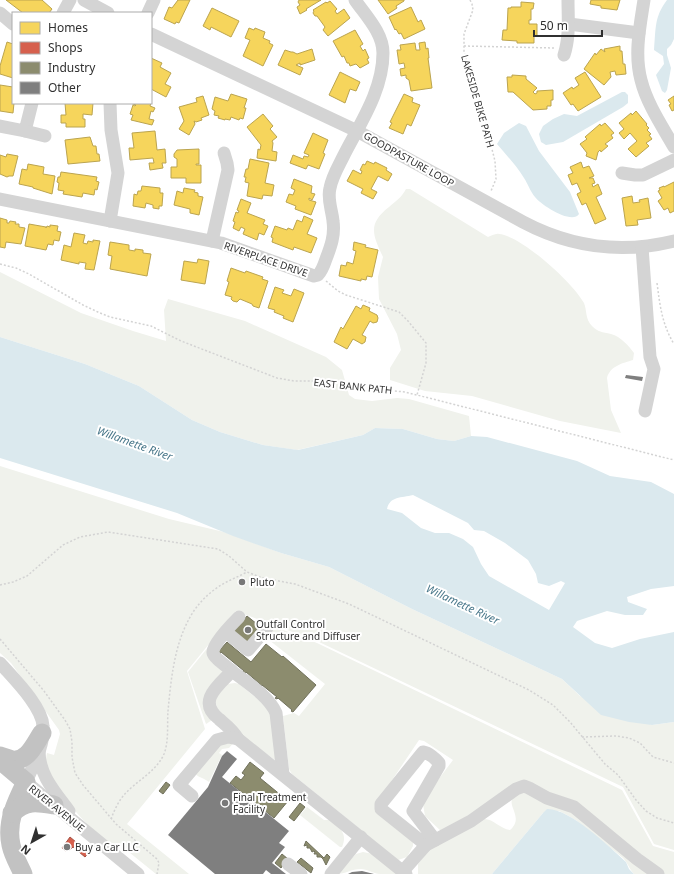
<svg xmlns="http://www.w3.org/2000/svg" width="674" height="874" font-family="'Noto Sans',sans-serif">
  <rect width="100%" height="100%" fill="#fff"/>
  <!-- green -->
  <g fill="#f0f2ec">
    <path d="M406 189H410L488 237C491 236 496 233 499 234 522 236 573 283 584 303 587 310 585 319 592 326 598 332 602 332 611 334 621 337 628 345 634 353L633 360C623 363 610 366 607 378L611 410 621 433 560 421 472 396 425 391 390 380V368L401 350 397 334 379 299 378 277 383 257C373 235 367 224 389 207 396 201 402 197 406 189Z"/>
    <path d="M0 272 81 313 133 331 166 341 164 310 168 299 245 321 326 357 342 370 349 395 355 399 372 401 397 398 409 399 469 416 471 436 454 441 437 439 403 429 375 428 363 435 297 450 263 445 220 432 192 420 139 386 85 364 0 337Z"/>
    <path d="M0 466 169 519 224 532 281 553 329 567 412 609 562 679 580 696 652 725 674 722V850L654 844 623 787 317 641 236 611 187 671 205 729 127 824 189 874H156L119 844 117 846C115 845 113 846 111 845 97 839 57 791 50 777 47 770 45 760 47 753L54 755 60 734 59 730 11 663 0 653Z"/>
    <path d="M273 626 317 643 622 790 653 846 674 852V874H664L532 786 505 792 442 832 425 816 423 804 435 784 453 760 424 741 419 740 382 795 379 798 413 840V846L407 857 398 860 292 774 289 769 283 716 294 713 299 716 325 684 269 640Z"/>
    <path d="M209 646 223 673 220 679 212 720 206 724 188 672Z"/>
    <path d="M235 683 239 684 270 709 276 759 275 760 244 738 217 708 215 699 227 684Z"/>
    <path d="M235 741 229 748 222 749 219 753 222 755 209 782C204 778 200 778 195 774L216 746Z"/>
    <path d="M526 791 563 805 653 874H634C629 869 628 863 623 858L577 821 567 815 559 811 543 813 492 874H418V864L430 849 484 819C494 819 500 829 510 830 525 817 505 805 514 797 516 794 522 793 526 791Z"/>
    <path d="M307 807 324 820H331C340 828 348 834 342 847H340L300 815Z"/>
    <path d="M363 852 373 854 398 874C392 874 385 874 379 874 372 873 367 869 361 869 351 869 346 874 336 874L356 854Z"/>
  </g>
  <!-- water -->
  <g fill="#dbe9ee" fill-rule="evenodd">
    <path d="M667 0H674V39L671 45 667 49V55L671 68 667 90 665 93 662 91 656 75 664 64 663 56 654 50C656 29 654 17 667 0Z"/>
    <path d="M622 92H625L628 95V103L623 107 563 142 546 145 541 142 539 134 543 126 553 119 564 114 577 116Z"/>
    <path d="M519 123 526 126 539 151 570 192 579 214C572 225 541 205 535 197 530 191 528 184 524 178 516 165 506 155 497 144L504 133Z"/>
    <path d="M0 337 85 364 139 386 192 420 220 432 263 445 298 450 363 435 375 428 403 429 437 439 454 441 471 436 487 437 577 461 610 476 651 482 674 494V586L651 589 627 597 628 602 647 609 643 615H625L607 611 577 621 573 627 595 643 612 648 640 639 674 632V722L652 725 629 722 601 715 562 679 412 609 329 567 281 553 233 536 177 513 0 458ZM413 495 468 523 474 530 484 531 505 543 528 560 536 574 538 583 549 586 561 581 565 583 549 610 489 576 481 564 473 547 463 539 449 533H435L421 528 402 513 387 509C390 496 401 498 413 495Z"/>
    <path d="M547 809C569 808 610 847 626 862L629 869 634 874H492L543 813Z"/>
  </g>
  <!-- homes -->
  <g fill="#f6d55c" stroke="#bba44f">
    <path d="M6 0H42L52 9 49 13H23Z"/>
    <path d="M178 0H190L179 23 176 22 175 24 164 19 169 7 172 8Z"/>
    <path d="M299 0H321L306 9 307 10 300 14 297 7 300 5 298 2Z"/>
    <path d="M378 0H404V1L396 6 397 8 388 14Z"/>
    <path d="M591 0H620L617 10 601 8V6L590 4Z"/>
    <path d="M330 1 337 9 335 11 337 14 344 9 350 18 328 36 323 30 325 27 317 16H315L313 13 314 11 313 10 326 2 327 3Z"/>
    <path d="M521 2 534 3 533 9H531V20H529V24H537V36H534V43H517V41L502 40 503 30H507L508 8H511V7H521Z"/>
    <path d="M411 7 418 22 421 20 425 29 404 39 401 33 399 34 396 29 395 30 389 17Z"/>
    <path d="M212 8 239 21 231 37 211 27 210 30 203 26Z"/>
    <path d="M249 28 254 30 255 28 265 32 263 38 270 41 269 43 273 45 263 66 243 56 250 40 245 38Z"/>
    <path d="M355 30 363 44 360 46 363 51 365 49 369 58 367 59 369 63 360 68 356 64 350 66 349 63H347L344 56 342 57 333 41Z"/>
    <path d="M7 42 13 44V78L0 74V66Z"/>
    <path d="M425 42 426 49 428 48 429 58H428L432 88 411 91 409 80 406 78V75L401 76 400 69 405 68 404 63 399 64 397 50H401L400 45 415 43 416 50H420L419 43Z"/>
    <path d="M620 46V51H622L623 64H625L626 74 616 75 615 71 610 72 611 77 604 85 584 69 595 53 596 55 601 49 605 52 604 49Z"/>
    <path d="M312 49 315 60 300 65V63L296 65 303 68 300 75 278 65 285 50 291 52H293L297 54Z"/>
    <path d="M151 58 162 63 160 67 171 73 165 84 171 87 166 97 151 89Z"/>
    <path d="M340 72 360 82 356 91 350 89 345 103 329 95Z"/>
    <path d="M585 72 601 97 578 111 573 104 571 105 563 93 572 87 573 89 579 85 575 78Z"/>
    <path d="M512 75 526 76V79L537 88 533 92 535 94 537 93V91L553 90V100H551V106H547V109L533 110 513 92H508L507 77H512Z"/>
    <path d="M0 85 13 87V103H14L13 113 0 111Z"/>
    <path d="M231 94 247 99 244 108H246L243 119 240 118 239 120 231 117 230 120 225 119V120L218 118 219 116 214 115 215 111 212 109 215 97 228 101Z"/>
    <path d="M404 94 413 98 412 102 420 105 411 126 407 124 403 134 389 128 392 123 390 122Z"/>
    <path d="M203 96 209 115 201 118 202 120 196 122 194 121 195 124 189 135 179 129 184 121 179 107 197 102 196 98Z"/>
    <path d="M674 96V110L672 111 669 105 671 104 668 100Z"/>
    <path d="M65 103H93L92 115 83 114V119H85V127H66V123H61V115H66Z"/>
    <path d="M130 103H151L150 106 155 108 153 112 151 111 149 119 154 120 152 125 131 120 133 115 130 114 133 105 135 106 136 105Z"/>
    <path d="M636 111 647 124 646 125 649 128 647 130 651 134 649 135 652 139 646 143 649 146 636 157 628 149 637 141 630 133 624 139 619 133 624 129 619 123 631 113 632 115Z"/>
    <path d="M263 114 273 126 270 129 277 137 272 141 273 143 272 151 277 152 276 161 257 158 258 149 260 150 261 145 247 127Z"/>
    <path d="M605 123 614 133 611 135 613 138 605 144 608 146 601 152 600 150 598 152 596 160 586 156 587 153 580 144 587 139 585 137 600 124 601 126Z"/>
    <path d="M155 131 157 150 165 149 166 163H162L163 168 150 170 149 163H154L153 158 130 160 129 148H134L132 133Z"/>
    <path d="M313 133 328 140 323 153 325 154 319 169 308 165 306 169 290 163 293 155 303 159 304 156 308 157 309 155 304 153Z"/>
    <path d="M90 137 93 146H96L97 154H99L100 161 68 164 65 140Z"/>
    <path d="M199 149V164H196V165H201V183H186V178H171V167H177V159L174 157V154L177 150Z"/>
    <path d="M7 154 18 156 13 176H9L7 177 0 174V155L6 157Z"/>
    <path d="M250 159 269 163 265 183 274 185 272 196 263 195 262 199 247 196 249 183 245 182 246 177H244L246 169H248Z"/>
    <path d="M367 161 374 164 375 162 387 168 386 170 392 174 388 181 378 176 371 189 377 192 373 199 361 193 363 189 347 181 353 170 361 174 362 171 360 170 363 164 365 165Z"/>
    <path d="M581 162 583 168 589 166 594 176 589 178H593L595 183 592 184 593 187 598 184 602 194 596 197 606 219 595 224 586 203 582 205 577 194 581 192 577 183 572 185 568 175 573 173 570 167Z"/>
    <path d="M28 164 44 167 43 174 55 176 52 194 33 188V187L19 184 22 169 27 170Z"/>
    <path d="M61 172 97 177 96 181 99 182 97 190 95 189 94 195 83 193 82 197 63 194 64 191 58 190 59 183 57 182 58 177H60Z"/>
    <path d="M294 179 312 186 311 193 315 194 312 200 309 198V200L316 202 311 215 295 209 296 206 286 202 289 194 293 195 295 190 291 188Z"/>
    <path d="M674 182V211L670 213 668 208 664 210 658 201 662 198 658 191 660 190 659 188 664 186V187Z"/>
    <path d="M142 186 160 188V193H163L162 206H159V209L153 208V205L146 203 145 208 133 206 134 194 137 195 138 191H141Z"/>
    <path d="M184 188 195 190 194 192 198 193V196L203 197 199 215 190 213V209L174 205 177 191 183 193Z"/>
    <path d="M632 196 633 203 640 202 639 200 648 198 651 218 637 220 638 225 626 226 622 198Z"/>
    <path d="M241 199 251 203 247 213 265 220 263 224 268 226 264 235 259 233 257 240 243 234 245 229 241 227 239 231 233 228 235 222 233 221 236 212 238 213 239 211 237 210Z"/>
    <path d="M304 216 313 220 307 234 317 238 311 253 294 247 293 250 272 242 273 238 271 237 275 226 287 230 288 228 293 230 297 220 302 222Z"/>
    <path d="M0 218 7 220V223H9L10 221 16 222 15 224H19V227L25 228 21 244 6 242 5 248 0 247Z"/>
    <path d="M29 224 46 227V228L47 226 50 227V225L58 226 57 231 61 232 59 241 54 240 53 245 48 244 46 250 25 246Z"/>
    <path d="M74 233 85 235 83 243 87 244 88 241 93 242V240L100 241 94 270 85 269 86 263 79 262V264L61 260 64 245 71 247Z"/>
    <path d="M110 242 129 245V250L135 251V249L143 250V253L151 254 147 276 110 269 112 256 108 255Z"/>
    <path d="M354 242 366 245 365 247 378 250 372 277 367 276 366 280 361 279V281L339 276 341 265 346 266 347 262 353 264 356 251 353 250Z"/>
    <path d="M198 259 209 261 205 284 181 280 184 261 197 263Z"/>
    <path d="M231 268 245 273 246 271 263 277 262 279 268 281 259 308 253 306 252 304 240 299 237 302 233 301 231 299 232 297 225 295 229 282 227 281Z"/>
    <path d="M275 287 284 290 282 293 291 296 294 289 304 293 293 322 283 318 284 316 274 312 275 310 268 308Z"/>
    <path d="M363 305 370 308 369 311 377 315 378 318 377 322 373 323 370 321 362 335 366 337 365 342 362 344 353 339 347 349 334 342 341 327 343 329 356 306 361 309Z"/>
  </g>
  <!-- shops -->
  <path fill="#d6604d" stroke="#a45244" d="M70 837 89 853 85 857 73 847 70 850 68 848 66 851 62 848Z"/>
  <!-- industry -->
  <g fill="#8c8c6e" stroke="#70705b">
    <path d="M247 616 262 628 247 646 234 631Z"/>
    <path d="M227 642 251 662 266 644 282 657 283 656 316 685 293 712 291 711 292 710 278 698 277 699 275 698 277 697 262 685 261 687 259 686 260 684 246 672 245 674 243 672 244 671 221 652 220 654 218 652Z"/>
    <path d="M250 762 264 773 260 778 288 801 274 818 230 783 236 776 241 780 245 775 242 773Z"/>
    <path d="M166 782 170 785 163 794 159 791Z"/>
    <path d="M300 803 305 807 294 821 289 817Z"/>
    <path d="M306 841 324 858 327 854 330 857 326 865 323 859 321 857H317V854H314L315 852 314 851 312 852 310 848H307V845L304 846Z"/>
    <path d="M282 854 288 859 281 868 275 863Z"/>
    <path d="M301 858 313 868 311 873 297 862Z"/>
  </g>
  <!-- building -->
  <g fill="#7f7f7f">
    <path d="M626 375 643 377 642 381 625 378Z"/>
    <path d="M227 751 237 759 222 777 289 831 279 843 285 847 272 863 286 874H271L266 870 263 874H215L168 835 208 787 222 756Z"/>
    <path d="M362 871 374 874H348L352 872Z"/>
  </g>
  <g fill="none" stroke-linecap="round" stroke-linejoin="round">
    <!-- path -->
    <g stroke="#d3d3d3" stroke-width="1.5" stroke-dasharray="2 2" stroke-linecap="butt">
      <path d="M470 0 472 4 473 10 464 34V51L468 66 481 106 495 161 496 179 491 191"/>
      <path d="M464 46 554 48"/>
      <path d="M0 264 16 268 29 274 83 305 100 313 110 317 151 326 181 341 277 378 294 381H329L365 388 405 392 674 460"/>
      <path d="M326 281 338 291 346 295 399 312 408 321 426 343V363L417 395"/>
      <path d="M657 283C660 306 662 324 674 344"/>
      <path d="M0 585 13 582 27 576 63 545 80 537 108 532 218 549 229 556 247 572"/>
      <path d="M0 639 44 691 65 720 70 729 72 742V757L75 773 83 785 116 824 157 859 159 863 157 874"/>
      <path d="M582 737 616 736 629 738 640 743 653 757 674 763"/>
      <path d="M111 819C114 811 118 802 124 795 136 781 156 772 164 754 169 741 167 725 168 711 172 668 177 617 214 590 224 582 236 578 247 572L263 578 295 584 349 604 529 690 553 705 570 722 605 764 618 775 636 800 646 811 657 818 674 823"/>
    </g>
    <!-- minor -->
    <g stroke="#d4d4d4" stroke-width="13">
      <path d="M84 0 108 13"/>
      <path d="M644 0C640 26 634 54 641 80 647 104 662 126 674 147"/>
      <path d="M0 13 13 24"/>
      <path d="M63 13 70 0"/>
      <path d="M148 13 154 0"/>
      <path d="M569 24 639 33"/>
      <path d="M151 34 357 131 523 222C572 248 621 254 674 241"/>
      <path d="M564 55C570 37 568 18 568 0"/>
      <path d="M0 126 25 131 32 103"/>
      <path d="M25 131 45 136"/>
      <path d="M622 173 635 175H643L674 160"/>
      <path d="M0 199 221 243 314 276 318 275C322 271 324 265 326 259 331 246 335 235 333 221 332 210 327 199 330 188 332 177 338 167 343 157 359 125 383 91 383 53 383 33 366 16 355 0"/>
      <path d="M110 221 118 173 111 130 110 103"/>
      <path d="M212 241 228 170 227 163 224 153"/>
      <path d="M642 247 650 357 654 369 645 411"/>
      <path d="M226 632 248 650 267 628"/>
      <path d="M0 663C13 678 42 706 43 726 45 744 33 766 26 782L138 874"/>
      <path d="M232 671C228 667 214 658 213 653 211 646 233 623 239 617"/>
      <path d="M238 739C233 730 226 725 219 719 196 701 219 685 232 671 246 682 269 696 276 713L283 774"/>
      <path d="M39 751C39 775 55 792 69 811"/>
      <path d="M192 796 179 785 217 740 228 737 238 739 406 874"/>
      <path d="M426 845 381 809V804L423 752C429 753 436 759 439 763V766L413 811 435 840"/>
      <path d="M288 864 301 874"/>
      <path d="M403 871 426 845 471 821 516 789 524 786 529 788 547 798 574 807 637 859 658 874"/>
      <path d="M331 874 361 837"/>
    </g>
    <!-- highway -->
    <g stroke="#c2c2c2" stroke-width="19">
      <path d="M0 756C4 757 8 759 12 760 28 762 35 743 42 733"/>
      <path d="M0 760 26 782C16 802 6 822 11 845 13 855 19 865 23 874"/>
      <path d="M12 813C27 800 36 802 54 805"/>
    </g>
  </g>
  <!-- markers -->
  <g fill="#787878" stroke="#fff" stroke-width="1.5">
    <circle cx="242" cy="582" r="4"/>
    <circle cx="248" cy="630" r="4"/>
    <circle cx="225" cy="803" r="4"/>
    <circle cx="67" cy="847" r="4"/>
  </g>
  <g text-anchor="middle" dominant-baseline="central" stroke-width="4" stroke-linejoin="round" paint-order="stroke">
    <!-- street labels -->
    <g font-size="10" fill="#303030" stroke="#fff">
      <text transform="translate(478 101) rotate(74)">LAKESIDE BIKE PATH</text>
      <text transform="translate(409 159) rotate(29)">GOODPASTURE LOOP</text>
      <text transform="translate(266 259) rotate(19)">RIVERPLACE DRIVE</text>
      <text transform="translate(353 386) rotate(6)">EAST BANK PATH</text>
      <text transform="translate(57 808) rotate(39)">RIVER AVENUE</text>
    </g>
    <!-- poi labels -->
    <g font-size="10" fill="#303030" stroke="#fff" text-anchor="start">
      <text x="250" y="582">Pluto</text>
      <text x="256" y="624">Outfall Control<tspan x="256" dy="12">Structure and Diffuser</tspan></text>
      <text x="233" y="797">Final Treatment<tspan x="233" dy="12">Facility</tspan></text>
      <text x="75" y="847">Buy a Car LLC</text>
    </g>
    <!-- water labels -->
    <g font-size="11" font-style="italic" fill="#477689" stroke="#fff">
      <text transform="translate(135 443) rotate(20)">Willamette River</text>
      <text transform="translate(463 604) rotate(25)">Willamette River</text>
    </g>
  </g>
  <!-- legend -->
  <rect x="12" y="12" width="140" height="92" fill="#ffffff" stroke="#acacac"/>
  <rect x="20" y="22" width="20" height="12" fill="#f6d55c" stroke="#acacac"/>
  <text x="48" y="32" font-size="12" fill="#303030">Homes</text>
  <rect x="20" y="42" width="20" height="12" fill="#d6604d" stroke="#acacac"/>
  <text x="48" y="52" font-size="12" fill="#303030">Shops</text>
  <rect x="20" y="62" width="20" height="12" fill="#8c8c6e" stroke="#acacac"/>
  <text x="48" y="72" font-size="12" fill="#303030">Industry</text>
  <rect x="20" y="82" width="20" height="12" fill="#7f7f7f" stroke="#acacac"/>
  <text x="48" y="92" font-size="12" fill="#303030">Other</text>
  <!-- north arrow -->
  <g transform="translate(32 842) rotate(219)" stroke="#ffffff" stroke-width="3" paint-order="stroke">
  <path d="M0-3L7 15L0 10L-7 15Z" fill="#303030"/>
  <text y="-6" font-size="11" font-weight="bold" text-anchor="middle" fill="#303030">N</text>
  </g>
  <!-- scale -->
  <path d="M534 30v6h68v-6" fill="none" stroke="#303030" stroke-width="2"/>
  <text x="540" y="30" font-size="12" fill="#303030" stroke="#ffffff" stroke-width="3" paint-order="stroke">50 m</text>
</svg>
